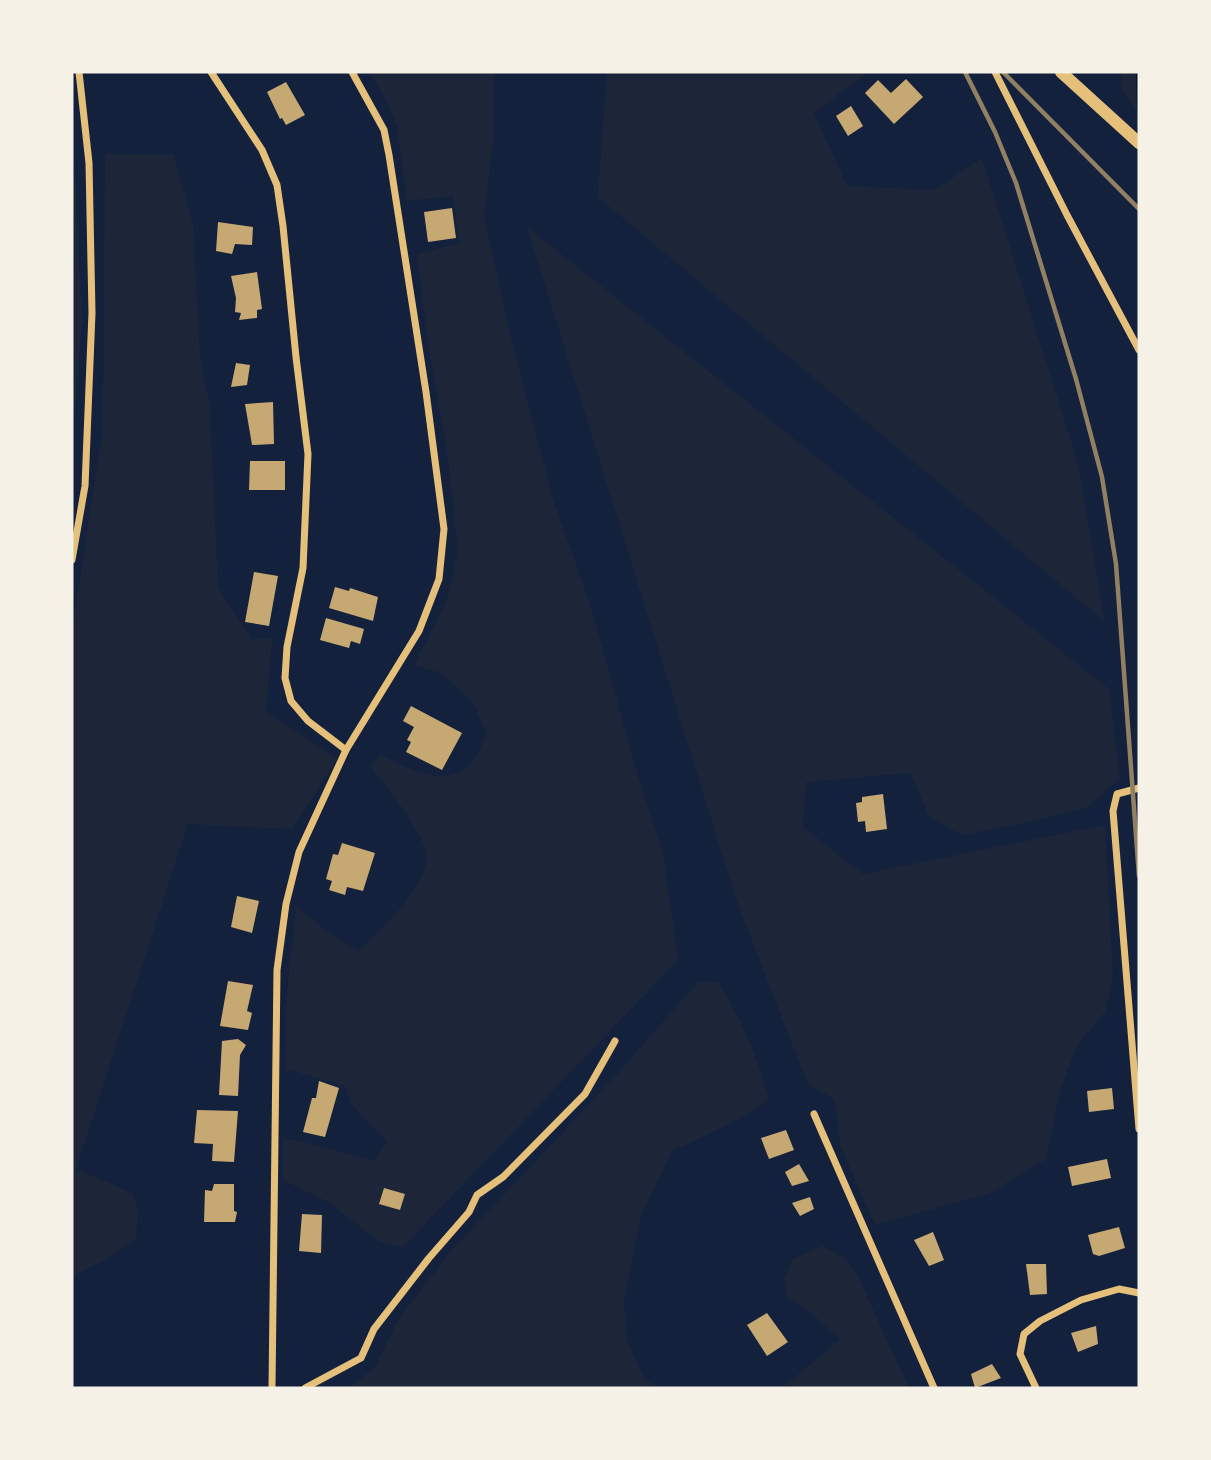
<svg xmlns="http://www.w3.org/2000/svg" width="1211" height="1460" font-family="'Open Sans',sans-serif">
  <rect width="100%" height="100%" fill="#14213d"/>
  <!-- green -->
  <g fill="#1d2539">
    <path d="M369 72H494V137L484 216 510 334 553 499 591 607 635 766 663 853 678 960 403 1247 379 1241 328 1202 283 1180V1138C315 1143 343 1154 374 1161L387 1141 351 1104 345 1086 287 1069C283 1016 289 961 297 908L335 937 359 951C379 934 434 878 426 851 419 825 386 787 370 765L381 755C410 770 451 793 475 758 480 751 483 741 486 733L474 704 441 673 414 665 447 600 458 552 447 450 428 343 417 254 459 243 453 196 407 201 397 126 387 102Z"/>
    <path d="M607 72H797L799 74 802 72H868L814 113 847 186 935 190 982 158 1079 467 1105 622 598 197Z"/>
    <path d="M1121 72H1139V112L1122 91Z"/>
    <path d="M72 107 82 323 72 446Z"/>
    <path d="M105 154H173L193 225 200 355 210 409 218 587 252 639H272L266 712 337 759 292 829 188 824 76 1169 132 1193 138 1209 136 1238 104 1261 75 1275 72 1286V632L103 427Z"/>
    <path d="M527 227 1109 689 1120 778 1088 807 1039 820 962 835 930 818 910 773 806 782 803 827 863 874 1105 825 1113 978 1105 1012 1078 1044 1061 1087 1046 1159 990 1193 875 1225 841 1147 834 1099 808 1085 737 902Z"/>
    <path d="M699 981 719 983C742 1020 758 1058 769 1100L724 1127 672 1151 641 1216 624 1300 627 1341 645 1380 662 1388H346L374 1369 399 1318 453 1249 611 1081Z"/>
    <path d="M822 1246 845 1258 861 1283 909 1388H779L786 1385 840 1339 810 1312 788 1299 784 1280 792 1260Z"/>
  </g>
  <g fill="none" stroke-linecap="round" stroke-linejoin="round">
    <!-- stream -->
    <path stroke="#0b132b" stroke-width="4.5" d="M1138 72 1139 112"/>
  </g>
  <!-- building -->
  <g fill="#c6a872">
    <path d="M906 79 923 97 894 124 865 93 878 80 891 93Z"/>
    <path d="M286 82 305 115 286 125 282 118 280 119 267 92Z"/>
    <path d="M851 106 863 126 848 136 836 116Z"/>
    <path d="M452 208 456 238 428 242 424 212Z"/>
    <path d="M218 222 253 227 252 245 235 244 232 254 216 251Z"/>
    <path d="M257 272 262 309 257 310V318L239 320 241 313 235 312 236 298 231 276Z"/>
    <path d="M236 363 250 365 247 385 231 387Z"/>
    <path d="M273 402 274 444 252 445 245 404Z"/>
    <path d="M250 461H285V490H249Z"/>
    <path d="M254 572 278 576 269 626 245 622Z"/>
    <path d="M335 587 349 591 350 588 378 597 373 621 329 608Z"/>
    <path d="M326 618 364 629 360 644 351 641 349 648 320 640Z"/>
    <path d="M411 706 462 733 442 770 406 752 411 742 407 740 414 727 403 721Z"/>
    <path d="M883 794 887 829 866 832 865 821 858 822 856 803 862 802V797Z"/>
    <path d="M342 843 375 853 363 891 347 887 345 895 329 890 332 881 326 879 333 854 338 855Z"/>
    <path d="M237 896 259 901 252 933 231 927Z"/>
    <path d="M228 981 253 985 247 1011 252 1013 248 1030 220 1026Z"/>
    <path d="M238 1039 246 1045 240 1055 238 1096 219 1095 222 1041Z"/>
    <path d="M319 1081 339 1088 325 1137 303 1132 312 1098H316Z"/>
    <path d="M1112 1088 1114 1109 1089 1112 1087 1091Z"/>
    <path d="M197 1110 238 1111 234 1162 212 1161 213 1144 194 1143Z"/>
    <path d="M786 1130 794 1150 769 1159 761 1138Z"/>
    <path d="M1107 1159 1111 1178 1072 1186 1068 1167Z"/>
    <path d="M799 1164 809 1181 792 1186 785 1172Z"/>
    <path d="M214 1184H234V1211L237 1212 235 1222H204L205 1190 212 1191Z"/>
    <path d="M384 1188 405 1194 400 1210 379 1204Z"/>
    <path d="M810 1197 814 1209 800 1216 792 1203Z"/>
    <path d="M302 1214 322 1215 321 1253 299 1251Z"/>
    <path d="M1119 1227 1125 1248 1099 1256 1093 1254 1088 1235Z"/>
    <path d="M933 1232 944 1260 929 1266 914 1240Z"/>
    <path d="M1026 1264H1046L1047 1294 1030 1295Z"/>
    <path d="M767 1313 788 1342 767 1356 747 1325Z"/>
    <path d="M1096 1326 1098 1344 1078 1352 1071 1333Z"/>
    <path d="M992 1364 1001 1378 975 1388 971 1374Z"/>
  </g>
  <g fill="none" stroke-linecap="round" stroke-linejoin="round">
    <!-- minor -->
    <g stroke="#e5c07b" stroke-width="7">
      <path d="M211 72 262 150 277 185 283 226 296 357 308 454 303 568 287 647 285 678 291 701 308 721 346 750"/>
      <path d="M995 72 1067 215 1139 350"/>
      <path d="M72 560 85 486 92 313 89 163 79 72"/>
      <path d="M1139 788 1117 794 1113 811 1139 1129"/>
      <path d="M814 1114 934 1388"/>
      <path d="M272 1388 277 970 286 904 299 852 346 750 419 631 439 579 444 529 426 392 389 155 384 130 352 72"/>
      <path d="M305 1388 361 1358 374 1329 429 1258 469 1212 477 1195 503 1177 585 1094 615 1041"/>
      <path d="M1036 1388 1020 1354 1024 1334 1040 1321 1081 1300 1119 1289 1139 1293"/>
    </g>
    <!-- secondary -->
    <path stroke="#e5c07b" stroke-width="12" d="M1061 72 1139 143"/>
    <!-- rail -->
    <g stroke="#918062" stroke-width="4.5">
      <path d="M965 72 995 132 1016 183 1076 379 1102 477 1116 564 1139 876"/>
      <path d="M1003 72 1139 209"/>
    </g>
  </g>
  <!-- border -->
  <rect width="1211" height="1460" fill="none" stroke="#f6f1e7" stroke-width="147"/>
</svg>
